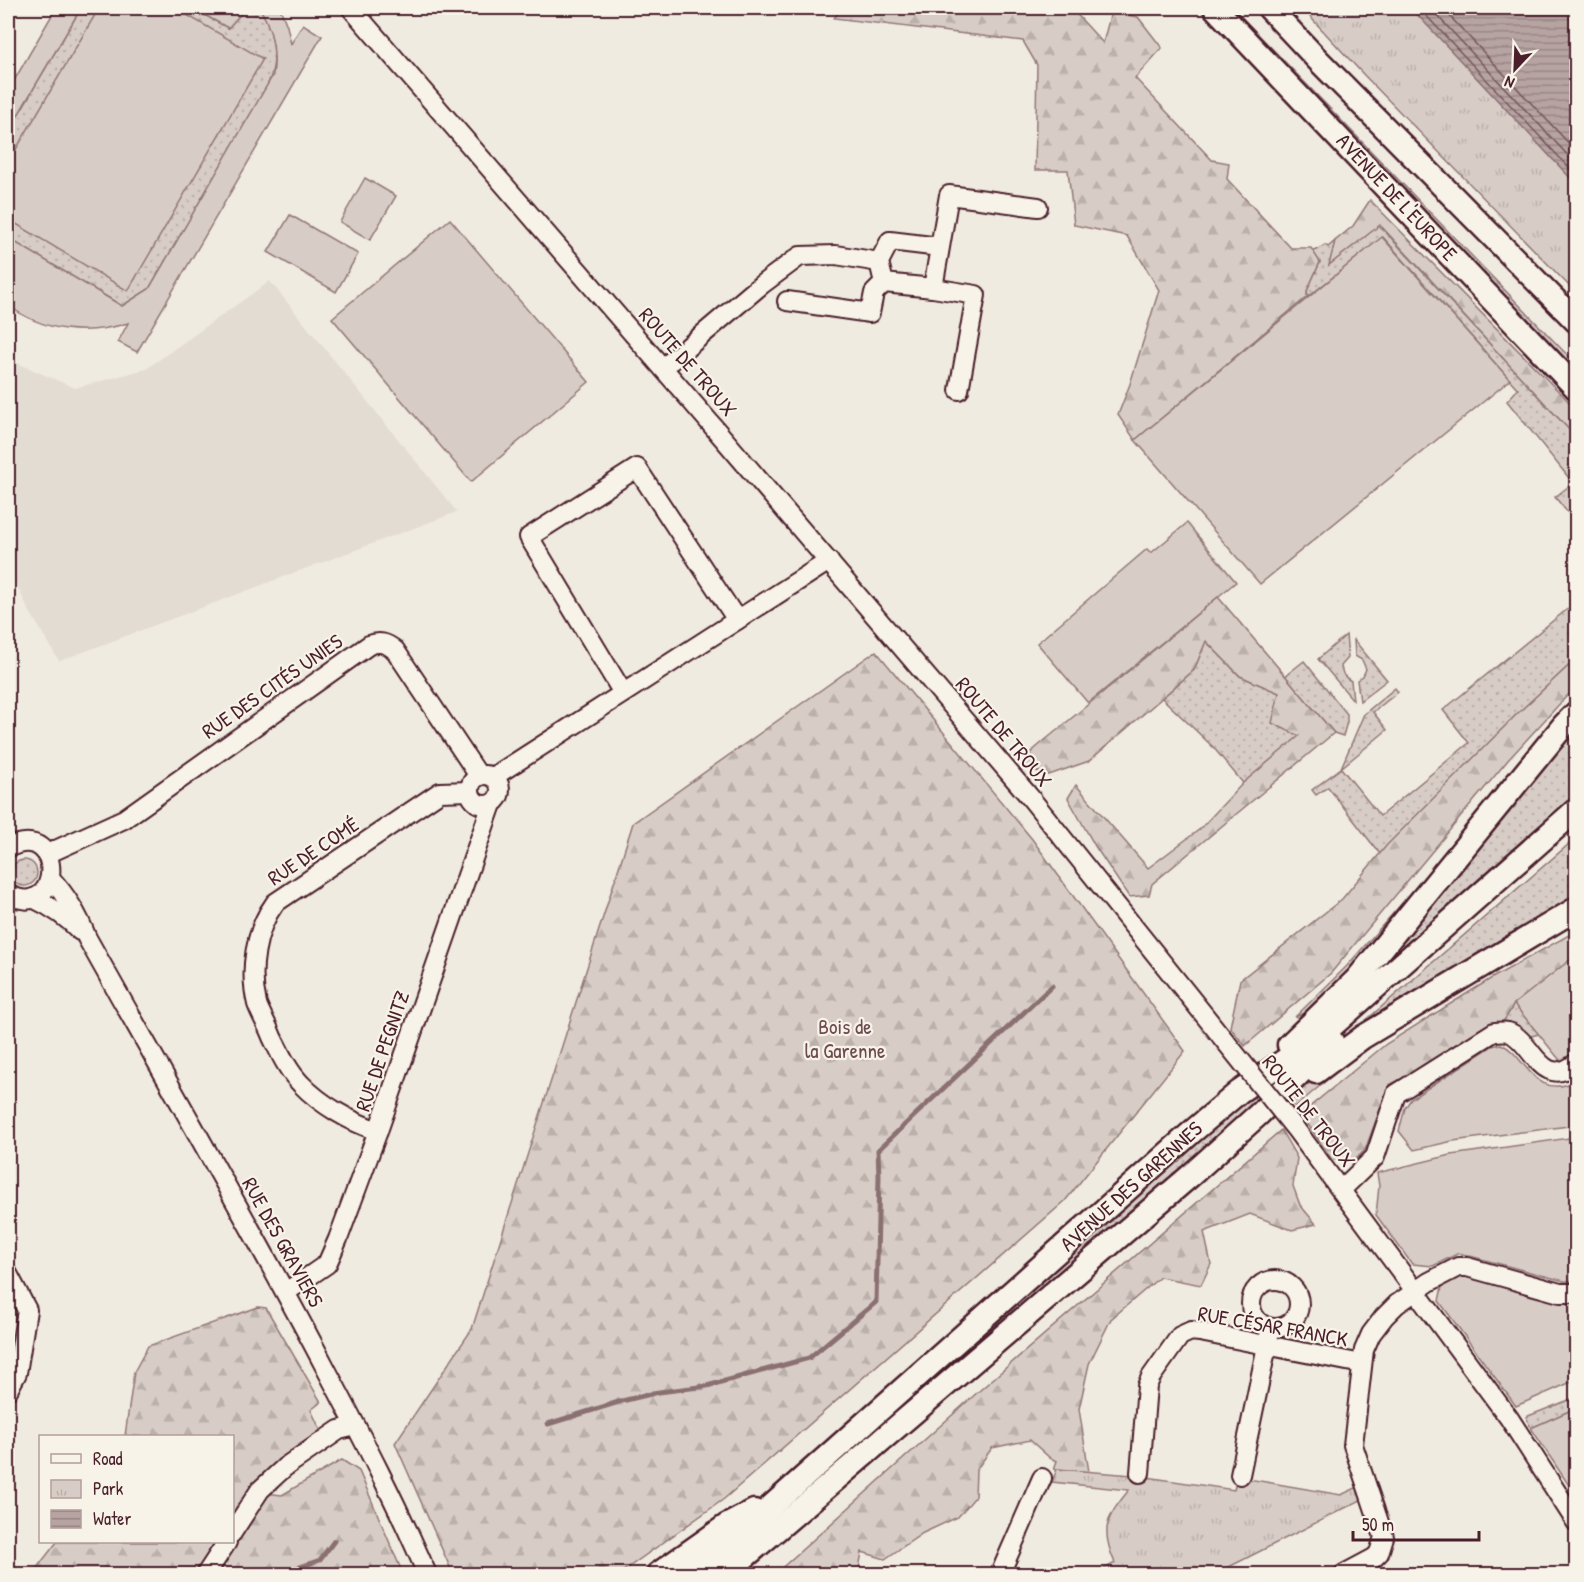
<svg xmlns="http://www.w3.org/2000/svg" width="1584" height="1582" font-family="'Patrick Hand',sans-serif">
  <defs>
    <pattern id="grass-dots" width="8" height="8" patternUnits="userSpaceOnUse" patternTransform="scale(1.5)"><rect width="8" height="8" fill="#d8cdc6"/><path d="M2 2h.1M6 6h.1" fill="none" stroke="#bbb0aa" stroke-width="1.8" stroke-linecap="round"/></pattern>
    <pattern id="forest-firs" width="22" height="20" patternUnits="userSpaceOnUse" patternTransform="scale(1.5)"><rect width="22" height="20" fill="#d8cdc6"/><path d="M5 1l3.5 6h-7zM16 11l3.5 6h-7z" fill="#bbb0aa"/></pattern>
    <pattern id="park-tufts" width="24" height="20" patternUnits="userSpaceOnUse" patternTransform="scale(1.5)"><rect width="24" height="20" fill="#d8cdc6"/><path d="M3 7l-1-3M5 7V3M7 7l1-3M15 17l-1-3M17 17v-4M19 17l1-3" fill="none" stroke="#bbb0aa"/></pattern>
    <pattern id="water-rules" width="6" height="5" patternUnits="userSpaceOnUse" patternTransform="scale(1.5)"><rect width="6" height="5" fill="#b7a4a2"/><path d="M0 2.5h6" fill="none" stroke="#978584"/></pattern>
  </defs>
  <rect width="100%" height="100%" fill="#f0ebe0"/>
  <filter id="ink" filterUnits="userSpaceOnUse"><feTurbulence type="fractalNoise" baseFrequency=".0167" numOctaves="2"/><feDisplacementMap in="SourceGraphic" scale="12" xChannelSelector="R" yChannelSelector="G"/><feConvolveMatrix kernelMatrix="1 2 1 2 8 2 1 2 1" color-interpolation-filters="sRGB"/></filter>
  <g filter="url(#ink)">
    <!-- built -->
    <path fill="#e3dcd2" d="M270 281 457 512 59 661 27 607 8 566V359L75 388 146 369Z"/>
    <!-- grass -->
    <g fill="url(#grass-dots)" stroke="#917678" stroke-width="1.5">
      <path d="M81 8H192L228 28 246 8H260C274 33 280 59 267 86L149 289 122 306 8 238V132Z"/>
      <path d="M1225 8H1233L1576 364V370Z"/>
      <path d="M1379 225 1576 437V523L1555 497 1573 483 1507 401 1518 389 1383 237 1308 297 1307 291 1320 262 1312 251 1317 250 1325 245 1328 247 1335 241 1330 264Z"/>
      <path d="M1576 602V659L1517 714 1380 854 1328 787 1316 795 1312 790 1341 768 1364 714 1395 688 1398 692 1373 712 1387 730 1341 768 1380 816 1469 743 1443 710Z"/>
      <path d="M1346 635 1348 658 1341 666C1342 674 1344 677 1351 681L1353 700 1318 659Z"/>
      <path d="M1354 640 1387 680 1360 701 1357 680 1363 676 1366 669 1362 660 1355 656Z"/>
      <path d="M1206 641 1240 676 1279 693 1300 736 1243 783 1213 747 1162 698 1194 670Z"/>
      <path d="M1304 661 1347 714V722L1343 736 1334 733 1285 676Z"/>
      <path d="M1576 721V802L1341 1008Z"/>
      <path d="M1576 838V896L1356 1029Z"/>
      <circle cx="24" cy="873" r="13"/>
      <path d="M1432 869 1317 1008 1295 1017 1346 967Z"/>
      <path d="M1514 1004 1539 1034 1527 1037 1499 1029Z"/>
      <path d="M1379 1036 1295 1107 1289 1100 1317 1077Z"/>
      <path d="M1252 1095 1259 1103 886 1424 832 1466 994 1319Z"/>
      <path d="M1576 1397V1408L1531 1428 1526 1417Z"/>
    </g>
    <!-- forest -->
    <g fill="url(#forest-firs)" stroke="#917678" stroke-width="1.5">
      <path d="M842 8H1071L1103 43 1111 12 1138 17 1162 48 1135 78 1212 160 1229 163 1227 179 1291 248H1311L1320 262 1307 291V297L1135 440 1118 415 1130 384 1159 290 1127 236 1074 225 1068 170H1035L1037 65 1023 41 834 18Z"/>
      <path d="M1370 200 1576 409V437L1380 225 1329 265 1335 241 1353 226Z"/>
      <path d="M1218 597 1334 733 1152 884 1149 895 1129 897 1095 846 1068 798 1076 785 1148 868 1200 829 1243 783 1299 736 1272 723 1279 693 1240 676 1206 641 1194 670 1089 761 1049 775 1023 767 1029 754 1044 741Z"/>
      <path d="M876 651 1032 839 1185 1051 1065 1201 724 1499 619 1574H453L395 1443 472 1329 633 823Z"/>
      <path d="M1576 659V688L1565 698 1508 760 1331 973 1245 1046 1230 1027 1240 980 1342 899 1387 845 1517 714Z"/>
      <path d="M1576 931V961L1575 959 1514 1004 1497 1032 1389 1085 1365 1150 1353 1162 1332 1160 1301 1114 1386 1044 1492 978Z"/>
      <path d="M1281 1130 1297 1158 1293 1186 1300 1205 1316 1224 1292 1230 1250 1214 1204 1232 1211 1264 1201 1285 1160 1277 1111 1319 1089 1364 1079 1409 1089 1472 1054 1469 1057 1461 1050 1458 1030 1440 992 1448 976 1470 975 1497 958 1517 923 1533 885 1559 862 1552 858 1574H775L979 1391Z"/>
      <path d="M258 1307 266 1308 321 1402 311 1410 321 1431 281 1458 256 1484 265 1493 282 1495 342 1460 359 1471 403 1574H32L57 1542H232V1436H125L134 1372 148 1346Z"/>
    </g>
    <!-- park -->
    <g fill="url(#park-tufts)" stroke="#917678" stroke-width="1.5">
      <path d="M1302 8H1576V293L1363 74Z"/>
      <path d="M1057 1469 1133 1475 1234 1490 1237 1477 1341 1495 1358 1487 1363 1499 1215 1574H1095L1115 1563C1100 1529 1106 1518 1129 1490L1052 1482Z"/>
    </g>
    <!-- garden -->
    <g fill="#d8cdc6" stroke="#917678" stroke-width="1.5">
      <path d="M56 8H81L8 132V91Z"/>
      <path d="M99 8H175L263 59 128 291 8 219V163Z"/>
      <path d="M192 8H246L228 28Z"/>
      <path d="M260 8H280L287 26 291 44 303 24 322 36 137 352 118 342 128 323C86 336 43 332 8 305V238L122 306 149 289 273 75C277 50 272 29 260 8Z"/>
      <path d="M365 178 396 196 370 240 340 222Z"/>
      <path d="M290 215 358 254 336 292 268 252Z"/>
      <path d="M450 219 589 382 471 482 332 318Z"/>
      <path d="M1382 237 1510 380 1260 584 1135 440Z"/>
      <path d="M1187 523 1236 582 1088 703 1037 643 1147 549 1151 553Z"/>
      <path d="M1575 959 1576 961V1055L1563 1064 1514 1004 1570 960Z"/>
      <path d="M1501 1044C1527 1055 1533 1102 1576 1081V1125L1453 1141 1414 1150 1399 1131 1405 1108 1411 1099 1492 1046Z"/>
      <path d="M1576 1137V1281H1564L1459 1253 1433 1266 1412 1264 1376 1215 1379 1186 1377 1173 1451 1155Z"/>
      <path d="M1462 1276 1563 1302 1576 1300V1380L1516 1406 1439 1301 1443 1282Z"/>
      <path d="M1576 1408V1496L1531 1428Z"/>
    </g>
    <!-- water -->
    <path fill="url(#water-rules)" stroke="#8b6f72" stroke-width="1.5" d="M1411 8H1576V184Z"/>
    <g fill="none" stroke-linecap="round" stroke-linejoin="round">
      <!-- shore -->
      <g stroke="#76545b" stroke-width="1.5">
        <path d="M1419 8 1576 175"/>
        <path d="M1430 8 1576 164"/>
        <path d="M1442 8 1576 151"/>
      </g>
      <!-- stream -->
      <g stroke="#8b6f72" stroke-width="5">
        <path d="M548 1424 622 1401 659 1392 707 1386 809 1358 876 1302 879 1176 878 1150 1052 986"/>
        <path d="M280 1574 320 1560 334 1541"/>
      </g>
      <defs>
        <g id="minor">
          <path d="M351 8 699 410 1029 796 1221 1036"/>
          <path d="M940 247 890 241 879 262 884 283 933 288 949 195 1038 207"/>
          <path d="M933 288 976 295 959 390"/>
          <path d="M787 301 870 313 874 293 884 283"/>
          <path d="M663 368 761 285 800 256 836 255 879 262"/>
          <path d="M623 693 529 537 637 468 737 620"/>
          <circle cx="485" cy="790" r="15"/>
          <path d="M493 777 829 561"/>
          <path d="M8 848C67 819 62 924 8 894"/>
          <path d="M47 854 124 819 369 645C380 641 386 643 395 650L479 776"/>
          <path d="M51 879C68 897 78 915 87 938 167 1081 249 1222 325 1367 361 1435 397 1504 427 1574"/>
          <path d="M33 898C52 907 66 916 80 931"/>
          <path d="M1294 1127 1509 1418 1576 1522"/>
          <path d="M378 1131C351 1122 321 1105 301 1084 288 1071 280 1053 272 1037 268 1026 261 1015 257 1004 249 971 255 930 275 903L440 792 470 791"/>
          <path d="M1341 1190 1375 1157 1396 1094 1494 1032C1498 1032 1504 1031 1508 1032 1532 1039 1541 1092 1576 1063"/>
          <path d="M8 1274 27 1310 17 1373 8 1390"/>
          <circle cx="1275" cy="1304" r="24"/>
          <path d="M286 1292 327 1264 338 1239 378 1131 492 804"/>
          <path d="M1140 1473 1147 1386 1151 1377 1180 1336 1191 1331 1200 1332 1362 1364"/>
          <path d="M1240 1475 1269 1336"/>
          <path d="M232 1533 260 1490 285 1467 339 1430 356 1426"/>
          <path d="M206 1574 227 1542"/>
          <path d="M1000 1574 1042 1478"/>
          <path d="M1344 1574 1374 1558 1379 1553 1384 1537 1353 1445 1364 1350 1371 1334 1384 1317 1397 1304 1429 1282 1458 1267H1467L1560 1293H1576"/>
        </g>
        <g id="major">
          <path d="M1215 8 1576 388"/>
          <path d="M1269 8 1317 59 1576 321"/>
          <path d="M1289 1045 1357 979 1564 725 1576 713"/>
          <path d="M1316 1072 1363 1037 1576 909"/>
          <path d="M658 1574 726 1526 754 1511"/>
          <path d="M695 1574 1193 1131 1239 1092 1323 1034 1576 810"/>
          <path d="M725 1574 1190 1176 1259 1114 1332 1041"/>
        </g>
      </defs>
      <!-- minor casing -->
      <use href="#minor" stroke="#4a1f2b" stroke-width="22"/>
      <!-- major casing -->
      <use href="#major" stroke="#4a1f2b" stroke-width="27"/>
      <!-- minor -->
      <use href="#minor" stroke="#f7f3e8" stroke-width="18"/>
      <!-- major -->
      <use href="#major" stroke="#f7f3e8" stroke-width="22"/>
      <defs>
        <path id="minor-bridge" d="M1221 1036 1294 1127"/>
      </defs>
      <!-- minor-bridge casing -->
      <use href="#minor-bridge" stroke="#4a1f2b" stroke-width="22" stroke-linecap="butt"/>
      <!-- minor-bridge -->
      <use href="#minor-bridge" stroke="#f7f3e8" stroke-width="18"/>
    </g>
  </g>
  <g text-anchor="middle" dominant-baseline="central" stroke-width="4.5" stroke-linejoin="round" paint-order="stroke">
    <!-- street labels -->
    <g font-size="21" fill="#4a1f2b" stroke="#f7f3e8">
      <text transform="translate(1397 197) rotate(47)">AVENUE DE L'EUROPE</text>
      <text transform="translate(688 362) rotate(49)">ROUTE DE TROUX</text>
      <text transform="translate(272 686) rotate(-35)">RUE DES CITÉS UNIES</text>
      <text transform="translate(1004 732) rotate(50)">ROUTE DE TROUX</text>
      <text transform="translate(313 851) rotate(-34)">RUE DE COMÉ</text>
      <text transform="translate(382 1051) rotate(-71)">RUE DE PEGNITZ</text>
      <text transform="translate(1309 1111) rotate(52)">ROUTE DE TROUX</text>
      <text transform="translate(1131 1186) rotate(-42)">AVENUE DES GARENNES</text>
      <text transform="translate(283 1242) rotate(61)">RUE DES GRAVIERS</text>
      <text transform="translate(1273 1326) rotate(10)">RUE CÉSAR FRANCK</text>
    </g>
    <!-- park labels -->
    <g font-size="21" fill="#6e4a52" stroke="#f7f3e8">
      <text x="845" y="1026">Bois de<tspan x="845" dy="24">la Garenne</tspan></text>
    </g>
  </g>
  <!-- margin -->
  <rect width="1584" height="1582" fill="none" stroke="#f7f3e8" stroke-width="30"/>
  <rect x="15" y="15" width="1554" height="1552" fill="none" stroke="#4a1f2b" stroke-width="2" filter="url(#ink)"/>
  <!-- legend -->
  <rect x="39" y="1435" width="195" height="108" fill="#f7f3e8" stroke="#b29e9c" stroke-width="1.5"/>
  <rect x="51" y="1454" width="30" height="9" fill="#f7f3e8" stroke="#b29e9c" stroke-width="1.5"/>
  <text x="93" y="1465" font-size="18" fill="#4a1f2b">Road</text>
  <rect x="51" y="1480" width="30" height="18" fill="url(#park-tufts)" stroke="#b29e9c" stroke-width="1.5"/>
  <text x="93" y="1495" font-size="18" fill="#4a1f2b">Park</text>
  <rect x="51" y="1510" width="30" height="18" fill="url(#water-rules)" stroke="#b29e9c" stroke-width="1.5"/>
  <text x="93" y="1525" font-size="18" fill="#4a1f2b">Water</text>
  <!-- north arrow -->
  <g transform="translate(1515 69) rotate(203)" stroke="#f7f3e8" stroke-width="4.5" paint-order="stroke">
  <path d="M0-4.5L10 22L0 15L-10 22Z" fill="#4a1f2b"/>
  <text y="-9" font-size="16" font-weight="bold" text-anchor="middle" fill="#4a1f2b">N</text>
  </g>
  <!-- scale -->
  <path d="M1353 1531v9h126v-9" fill="none" stroke="#4a1f2b" stroke-width="3"/>
  <text x="1362" y="1531" font-size="18" fill="#4a1f2b" stroke="#f7f3e8" stroke-width="4.5" paint-order="stroke">50 m</text>
</svg>
